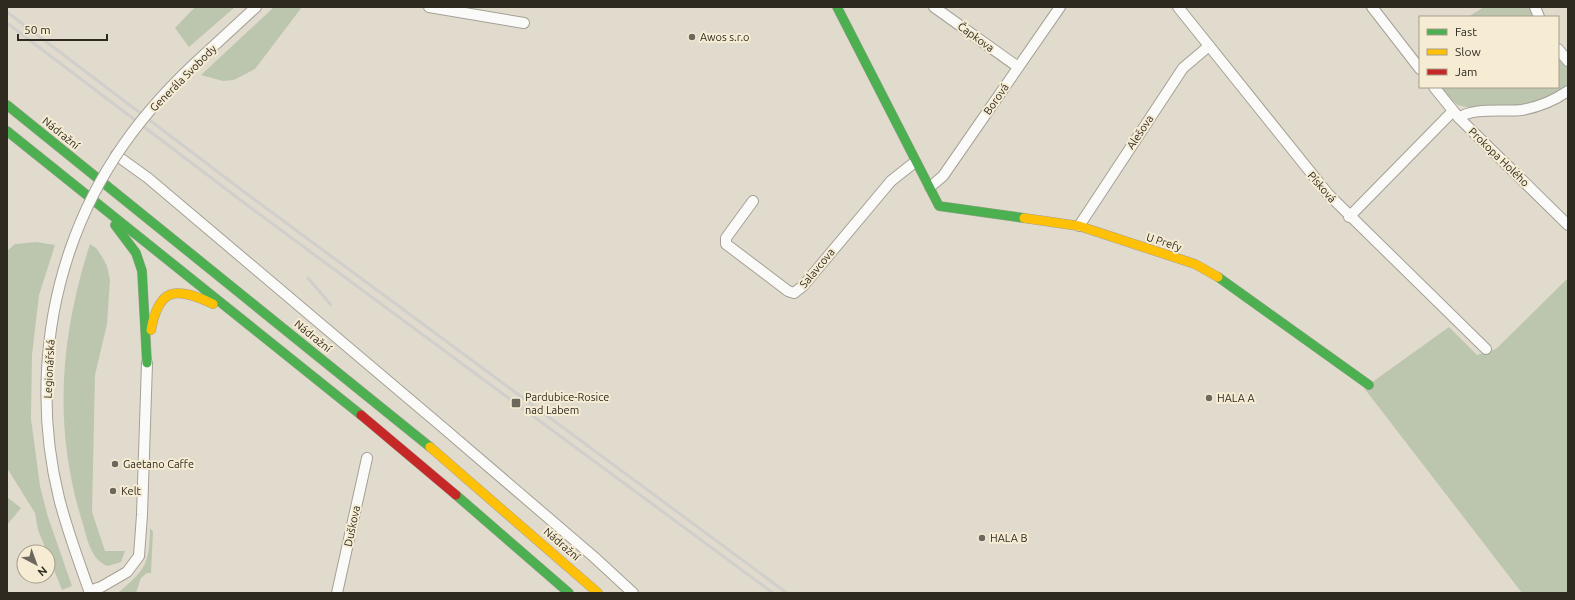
<svg xmlns="http://www.w3.org/2000/svg" width="1575" height="600" font-family="Ubuntu,sans-serif">
  <rect width="100%" height="100%" fill="#e1dbce"/>
  <!-- green -->
  <g fill="#bcc6ae">
    <path d="M195 7H235L189 47 175 28Z"/>
    <path d="M274 7H302L255 69 234 80 223 81 201 75Z"/>
    <path d="M1484 7H1531L1534 17H1468Z"/>
    <path d="M1558 55 1568 67V85C1562 91 1555 96 1547 99 1529 105 1476 112 1458 105 1451 101 1446 93 1441 87H1558Z"/>
    <path d="M36 242 55 245 39 295 32 355 31 419 40 486 48 517 72 586 62 590 38 530 35 513 7 468V251L15 244Z"/>
    <path d="M90 244 96 248 101 255 107 266 110 280 107 324 95 375 92 512 105 551H125L121 562 108 566C90 560 87 537 82 521 53 427 60 337 90 244Z"/>
    <path d="M1568 278V593H1522L1364 388 1449 327 1477 355 1496 349Z"/>
    <path d="M7 497 21 508 7 525Z"/>
    <path d="M150 528 153 532 151 573H147L141 578 136 593H118C146 569 149 565 150 528Z"/>
  </g>
  <g fill="none" stroke-linecap="round" stroke-linejoin="round">
    <defs>
      <g id="street">
        <path d="M429 7 524 23"/>
        <path d="M934 7 1018 67"/>
        <path d="M1178 7 1328 194 1486 349"/>
        <path d="M1372 7 1420 69"/>
        <path d="M1535 7 1539 17"/>
        <path d="M1558 49 1568 61"/>
        <path d="M205 54 256 7"/>
        <path d="M1434 87 1459 118 1568 225"/>
        <path d="M1459 118C1472 107 1505 112 1522 110 1538 107 1555 100 1568 91"/>
        <path d="M116 155 148 178 440 425 594 557 633 593"/>
        <path d="M930 187 943 176 1060 7"/>
        <path d="M753 201 726 238V244L788 291 794 293 803 286 891 181 915 162"/>
        <path d="M1349 217 1453 111"/>
        <path d="M1079 226 1183 68 1209 46"/>
        <path d="M70 250C43 329 39 417 59 498 67 530 79 562 90 593"/>
        <path d="M89 591 101 587 127 572 139 556 142 515 147 363"/>
        <path d="M337 593 367 458"/>
      </g>
      <g id="fast">
        <path d="M837 7 939 206 1024 218"/>
        <path d="M7 105 430 447"/>
        <path d="M7 131 361 415"/>
        <path d="M115 225 136 253 142 271 147 363"/>
        <path d="M1218 277 1369 385"/>
        <path d="M456 495 569 593"/>
      </g>
      <g id="slow">
        <path d="M1024 218 1079 226 1195 264 1218 277"/>
        <path d="M151 330C159 286 177 287 213 304"/>
        <path d="M430 447 598 593"/>
      </g>
      <path id="jam" d="M361 415 456 495"/>
    </defs>
    <!-- street casing -->
    <use href="#street" stroke="#a4a096" stroke-width="12"/>
    <!-- fast casing -->
    <use href="#fast" stroke="#a4a096" stroke-width="10"/>
    <!-- slow casing -->
    <use href="#slow" stroke="#a4a096" stroke-width="10"/>
    <!-- jam casing -->
    <use href="#jam" stroke="#a4a096" stroke-width="10"/>
    <!-- street -->
    <use href="#street" stroke="#fafaf8" stroke-width="10"/>
    <!-- fast -->
    <use href="#fast" stroke="#4caf50" stroke-width="9"/>
    <!-- slow -->
    <use href="#slow" stroke="#ffc107" stroke-width="9"/>
    <!-- jam -->
    <use href="#jam" stroke="#c62828" stroke-width="9"/>
    <!-- rail -->
    <g stroke="#d1cfcb" stroke-width="3">
      <path d="M7 12 247 194 787 593"/>
      <path d="M7 23 251 208 773 593"/>
      <path d="M308 278 331 305"/>
    </g>
    <defs>
      <path id="street-bridge" d="M70 250C97 171 143 110 205 54"/>
    </defs>
    <!-- street-bridge casing -->
    <use href="#street-bridge" stroke="#a4a096" stroke-width="12" stroke-linecap="butt"/>
    <!-- street-bridge -->
    <use href="#street-bridge" stroke="#fafaf8" stroke-width="10"/>
  </g>
  <!-- markers -->
  <g fill="#6d685d" stroke="#f6ecd3" stroke-width="1.5">
    <circle cx="692" cy="37" r="4"/>
    <circle cx="1209" cy="398" r="4"/>
    <rect x="511" y="398" width="10" height="10" rx="2"/>
    <circle cx="115" cy="464" r="4"/>
    <circle cx="113" cy="491" r="4"/>
    <circle cx="982" cy="538" r="4"/>
  </g>
  <g text-anchor="middle" dominant-baseline="central" stroke-width="4" stroke-linejoin="round" paint-order="stroke">
    <!-- poi labels -->
    <g font-size="11" fill="#2e2a20" stroke="#f6ecd3" text-anchor="start">
      <text x="700" y="37">Awos s.r.o</text>
      <text x="525" y="397">Pardubice-Rosice<tspan x="525" dy="13">nad Labem</tspan></text>
      <text x="1217" y="398">HALA A</text>
      <text x="123" y="464">Gaetano Caffe</text>
      <text x="121" y="491">Kelt</text>
      <text x="990" y="538">HALA B</text>
    </g>
    <!-- street labels -->
    <g font-size="11" fill="#2e2a20" stroke="#f6ecd3">
      <text transform="translate(976 37) rotate(36)">Čapkova</text>
      <text transform="translate(183 78) rotate(-45)">Generála Svobody</text>
      <text transform="translate(996 99) rotate(-55)">Borová</text>
      <text transform="translate(1140 132) rotate(-56)">Alešova</text>
      <text transform="translate(61 133) rotate(39)">Nádražní</text>
      <text transform="translate(1499 157) rotate(44)">Prokopa Holého</text>
      <text transform="translate(1322 187) rotate(49)">Písková</text>
      <text transform="translate(1164 242) rotate(18)">U Prefy</text>
      <text transform="translate(817 268) rotate(-50)">Salavcova</text>
      <text transform="translate(313 336) rotate(39)">Nádražní</text>
      <text transform="translate(49 369) rotate(-87)">Legionářská</text>
      <text transform="translate(352 526) rotate(-78)">Duškova</text>
      <text transform="translate(562 544) rotate(41)">Nádražní</text>
    </g>
  </g>
  <!-- border -->
  <rect width="1575" height="600" fill="none" stroke="#2e2a20" stroke-width="16"/>
  <!-- legend -->
  <rect x="1419" y="16" width="140" height="72" fill="#f6ecd3" stroke="#a69e8b"/>
  <rect x="1427" y="29" width="20" height="6" fill="#4caf50" stroke="#a69e8b"/>
  <text x="1455" y="36" font-size="12" fill="#2e2a20">Fast</text>
  <rect x="1427" y="49" width="20" height="6" fill="#ffc107" stroke="#a69e8b"/>
  <text x="1455" y="56" font-size="12" fill="#2e2a20">Slow</text>
  <rect x="1427" y="69" width="20" height="6" fill="#c62828" stroke="#a69e8b"/>
  <text x="1455" y="76" font-size="12" fill="#2e2a20">Jam</text>
  <!-- north arrow -->
  <g transform="translate(36 564) rotate(139)"><circle r="19" fill="#f6ecd3" stroke="#a69e8b"/>
  <path d="M0-3L7 15L0 10L-7 15Z" fill="#6d685d"/>
  <text y="-6" font-size="11" font-weight="bold" text-anchor="middle" fill="#2e2a20">N</text>
  </g>
  <!-- scale -->
  <path d="M18 34v6h89v-6" fill="none" stroke="#2e2a20" stroke-width="2"/>
  <text x="24" y="34" font-size="12" fill="#2e2a20" stroke="#f6ecd3" stroke-width="3" paint-order="stroke">50 m</text>
</svg>
